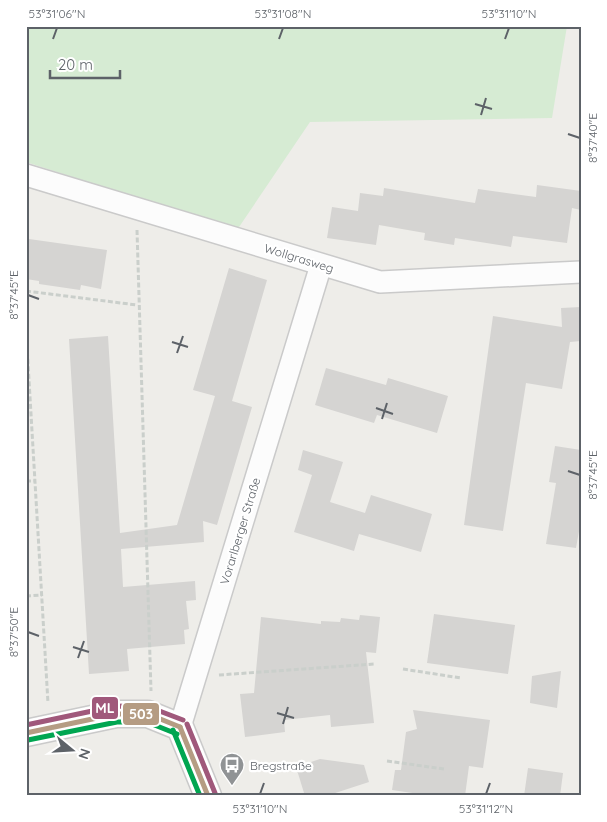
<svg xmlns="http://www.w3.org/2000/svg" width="607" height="822" font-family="Quicksand,sans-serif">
  <rect width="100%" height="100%" fill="#eeede9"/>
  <!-- green -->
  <path fill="#d6ebd3" d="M26 26H567L552 118 310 122 237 230 26 162Z"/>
  <!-- building -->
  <g fill="#d5d4d2">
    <path d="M537 185 581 191V210L572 208 567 243 513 236 511 247 455 238 454 245 424 240 425 233 379 225 376 245 327 238 332 207 358 211 360 193 383 196 384 188 475 203 478 189 536 197Z"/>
    <path d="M29 239 107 250 101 289 81 285 80 290 39 284V281L26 279V254Z"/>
    <path d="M229 268 267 280 232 401 252 407 217 525 203 521 204 542 121 549 123 587 195 581 196 600 186 601 189 629 184 630 185 644 127 649 129 671 89 674 69 339 108 336 120 533 177 525 215 396 193 390Z"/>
    <path d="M581 307V341L570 342 562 389 526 383 503 531 464 525 493 316 562 327 561 308Z"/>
    <path d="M326 368 386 385 388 378 448 396 437 433 377 415 374 423 315 405Z"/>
    <path d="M555 446 581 450V520L576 548 546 544 556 483 549 482Z"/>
    <path d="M303 450 343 462 330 502 365 513 371 495 432 514 421 552 359 534 354 551 294 532 312 475 298 470Z"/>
    <path d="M434 614 515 625 508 674 427 663Z"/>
    <path d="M360 615 380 617 376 653 366 652 374 723 331 727 330 715 284 720 285 732 245 737 240 694 254 693 261 617 321 624V621L340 622 341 618 359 620Z"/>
    <path d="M561 671 557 708 530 703 532 676Z"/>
    <path d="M413 710 490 720 483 768 469 766 465 796H433L392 790 395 770H401L406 732 417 729Z"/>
    <path d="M320 759 364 765 369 782 326 796H305L296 767Z"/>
    <path d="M528 768 563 773 560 796H524Z"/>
  </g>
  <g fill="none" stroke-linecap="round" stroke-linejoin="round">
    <defs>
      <g id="minor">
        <path d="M26 175 380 282 581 272"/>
        <path d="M180 727 321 265"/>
      </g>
      <path id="tertiary" d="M26 733 116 714H148L180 727 208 796"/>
    </defs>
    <!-- minor casing -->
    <use href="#minor" stroke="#cacaca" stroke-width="24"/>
    <!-- tertiary casing -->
    <use href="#tertiary" stroke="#cacaca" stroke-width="29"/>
    <!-- path -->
    <g stroke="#cacfcb" stroke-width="3" stroke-dasharray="5 2.5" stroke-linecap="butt">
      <path d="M137 230 151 691"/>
      <path d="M26 291 137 305"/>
      <path d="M26 329 48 703"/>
      <path d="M26 481H35"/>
      <path d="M26 596 42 595"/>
      <path d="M403 669 461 678"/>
      <path d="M219 675 374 664"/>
      <path d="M387 761 444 769"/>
    </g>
    <!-- minor -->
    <use href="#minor" stroke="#fcfcfc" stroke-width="21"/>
    <!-- tertiary -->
    <use href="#tertiary" stroke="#fcfcfc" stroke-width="26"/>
    <defs>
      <g id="bus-1">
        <path d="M180 727 208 796"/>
        <path d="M26 733 116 714H148L180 727"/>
      </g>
      <g id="bus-2">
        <path d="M173 730 200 796"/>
        <path d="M28 740 117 722H147L177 734"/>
      </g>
      <g id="bus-3">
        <path d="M187 724 215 793"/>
        <path d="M26 725 116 706 149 707 183 720"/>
      </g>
    </defs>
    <!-- bus-1 casing -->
    <use href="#bus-1" stroke="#fff" stroke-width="9"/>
    <!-- bus-2 casing -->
    <use href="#bus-2" stroke="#fff" stroke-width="9"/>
    <!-- bus-3 casing -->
    <use href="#bus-3" stroke="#fff" stroke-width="9"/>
    <!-- bus-1 -->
    <use href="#bus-1" stroke="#b59c83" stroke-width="5"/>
    <!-- bus-2 -->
    <use href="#bus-2" stroke="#00a651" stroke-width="5"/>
    <!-- bus-3 -->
    <use href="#bus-3" stroke="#a0587b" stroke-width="5"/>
  </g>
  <!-- ticks -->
  <path fill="none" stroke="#5d6268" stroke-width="2" d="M53 39 57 28M279 39 283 28M505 39 509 28M475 104 492 109M481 115 486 98M568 134 580 138M28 295 39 299M172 342 188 347M177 353 183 336M376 408 393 414M382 419 387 403M568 471 580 475M28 632 39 636M73 647 89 652M78 658 84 641M277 713 294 718M283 724 288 707M260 794 264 783M486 794 490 783"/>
  <!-- icons -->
  <defs>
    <symbol id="bus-pin" viewBox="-11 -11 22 30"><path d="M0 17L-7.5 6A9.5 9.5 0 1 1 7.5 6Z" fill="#909395" stroke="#fff"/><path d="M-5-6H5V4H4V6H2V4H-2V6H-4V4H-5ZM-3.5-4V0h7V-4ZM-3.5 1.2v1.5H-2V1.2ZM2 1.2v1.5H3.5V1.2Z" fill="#fff"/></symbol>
  </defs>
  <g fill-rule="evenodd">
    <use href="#bus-pin" x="218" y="751" width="28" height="38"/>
  </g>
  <g text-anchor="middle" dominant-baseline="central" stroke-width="4.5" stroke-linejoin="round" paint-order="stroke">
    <!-- street labels -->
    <g font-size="12" fill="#5d6268" stroke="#fff">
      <text transform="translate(299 258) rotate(17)">Wollgrasweg</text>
      <text transform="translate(240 531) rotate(-73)">Vorarlberger Straße</text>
    </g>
    <!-- poi labels -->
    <g font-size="12" fill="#5d6268" stroke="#fff" text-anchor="start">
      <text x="250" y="765">Bregstraße</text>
    </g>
  </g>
  <g stroke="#fff" stroke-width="2">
    <rect x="91" y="696" width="28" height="24" rx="5" fill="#a0587b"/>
    <rect x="122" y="702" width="38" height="24" rx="5" fill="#b59c83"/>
  </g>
  <g font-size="14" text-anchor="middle" font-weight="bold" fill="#fff">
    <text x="105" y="713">ML</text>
    <text x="141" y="719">503</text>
  </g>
  <!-- border -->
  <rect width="607" height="822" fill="none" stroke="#ffffff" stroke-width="55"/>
  <!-- north arrow -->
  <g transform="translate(72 750) rotate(108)" stroke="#ffffff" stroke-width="4" paint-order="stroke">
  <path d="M0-4L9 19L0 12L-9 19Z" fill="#5d6268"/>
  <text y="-8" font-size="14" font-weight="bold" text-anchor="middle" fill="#5d6268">N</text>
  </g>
  <!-- scale -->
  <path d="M50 70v8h70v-8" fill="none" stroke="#5d6268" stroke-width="2.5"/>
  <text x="58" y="70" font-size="15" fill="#5d6268" stroke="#ffffff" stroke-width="4" paint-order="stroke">20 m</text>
  <rect x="28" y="28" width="552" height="766" fill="none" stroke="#5d6268" stroke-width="2"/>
  <g font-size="12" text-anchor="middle" fill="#5d6268">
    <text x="57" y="18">53°31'06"N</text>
    <text x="283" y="18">53°31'08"N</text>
    <text x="509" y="18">53°31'10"N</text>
    <text transform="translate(593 138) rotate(-90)" y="4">8°37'40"E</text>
    <text transform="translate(14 295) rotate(-90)" y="4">8°37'45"E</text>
    <text transform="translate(593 475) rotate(-90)" y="4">8°37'45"E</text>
    <text transform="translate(14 632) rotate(-90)" y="4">8°37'50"E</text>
    <text x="260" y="813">53°31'10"N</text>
    <text x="486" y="813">53°31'12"N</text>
  </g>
</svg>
